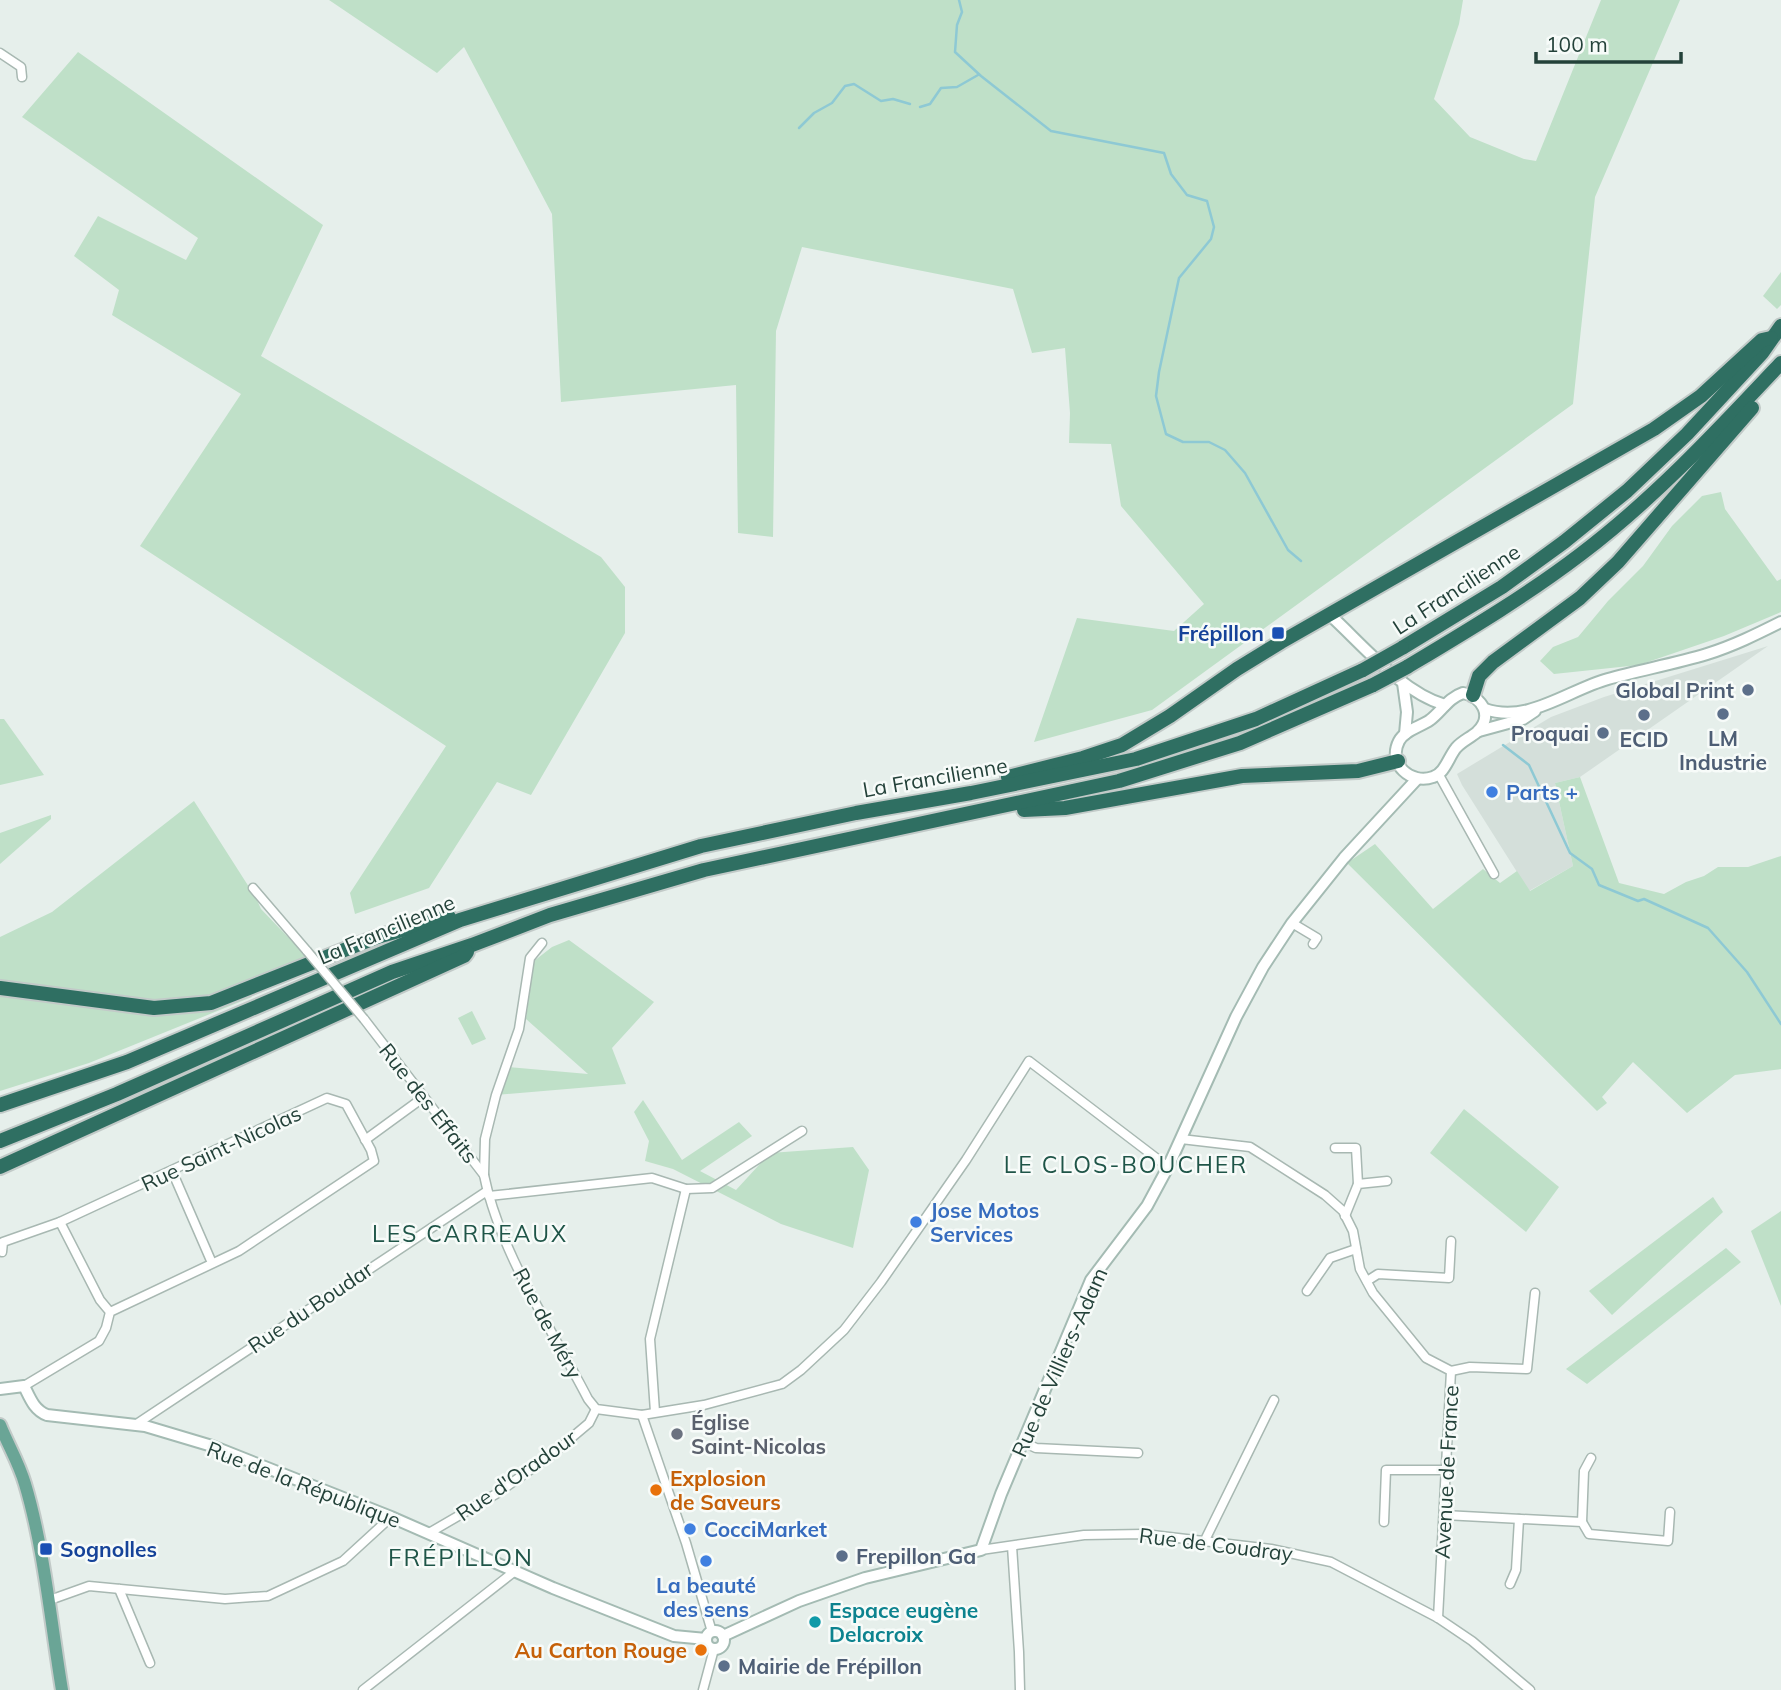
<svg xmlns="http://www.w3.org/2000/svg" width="1781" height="1690" font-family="Mulish,sans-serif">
  <rect width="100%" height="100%" fill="#e6efeb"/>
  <!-- built -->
  <path fill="#d4dfda" d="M1768 646 1580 777 1555 783 1573 866 1529 891 1462 785 1457 774 1551 717 1604 697Z"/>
  <!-- green -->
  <g fill="#bfe0c8">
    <path d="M329 0H1463L1459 24 1434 99 1470 137 1524 159 1536 161 1601 0H1680L1595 197 1573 404 1152 710 1034 742 1077 618 1174 631 1204 604 1121 506 1111 444 1069 443 1070 413 1065 348 1032 353 1013 289 802 247 776 331 773 537 738 533 736 385 561 402 552 214 464 47 437 73Z"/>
    <path d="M78 52 323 225 261 356 601 557 625 587V633L531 795 497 782 429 888 355 914 350 893 446 746 140 546 241 394 112 315 119 290 74 256 98 216 186 260 198 238 22 117Z"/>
    <path d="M1781 272V305L1777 309 1763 296Z"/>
    <path d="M1721 492 1725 509 1777 581 1781 579V612L1724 636 1639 665 1554 674 1540 661 1553 647 1578 637 1608 601 1643 566 1672 526 1702 496Z"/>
    <path d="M0 719H4L44 775 0 785Z"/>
    <path d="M1580 777 1619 883 1664 894 1686 882 1704 876 1718 867H1748L1781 856V1069L1735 1075 1687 1113 1633 1062 1602 1097 1607 1103 1597 1111 1347 863 1375 844 1433 909 1483 869 1500 883 1517 871 1530 891 1573 866 1555 783Z"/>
    <path d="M194 801 256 898 261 909 309 959C276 973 244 989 208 995 141 1008 67 992 0 984V937L52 912Z"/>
    <path d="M51 815V819L0 864V833Z"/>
    <path d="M569 940 654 1002 612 1048 626 1084 496 1095 507 1067 588 1074 526 1019 534 961 552 947Z"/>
    <path d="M0 995 50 1001 229 1003 250 995 252 997 89 1063 0 1091Z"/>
    <path d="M472 1011 486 1039 472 1045 458 1018Z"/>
    <path d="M643 1100 682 1160 739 1122 752 1136 700 1171 736 1190 770 1153 853 1147 869 1170 853 1248 781 1224 673 1169 645 1161 649 1141 634 1112Z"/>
    <path d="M1464 1109 1559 1187 1526 1232 1430 1153Z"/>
    <path d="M1713 1197 1723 1212 1612 1315 1589 1291Z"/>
    <path d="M1781 1211V1306L1751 1231Z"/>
    <path d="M1726 1248 1741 1262 1587 1384 1566 1369Z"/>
  </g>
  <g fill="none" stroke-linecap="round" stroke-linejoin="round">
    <!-- stream -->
    <g stroke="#8ec9d4" stroke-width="2.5">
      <path d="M959 0 962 12 957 25 955 52 981 76 1051 131 1164 153 1171 174 1187 195 1207 201 1214 227 1211 239 1179 278 1159 372 1156 396 1166 434 1183 442H1209L1225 450 1245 473 1288 550 1301 561"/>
      <path d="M920 107 930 104 941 88 957 87 978 75"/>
      <path d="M799 128 814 113 832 103 845 86 854 84 881 101 893 99 910 104"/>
      <path d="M1503 745 1529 765 1570 853 1592 869 1599 885 1638 901 1644 899 1708 928 1747 972 1781 1024"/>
    </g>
    <defs>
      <g id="street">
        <path d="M0 53 21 67 22 77"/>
        <path d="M1439 775 1494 874"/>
        <path d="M253 888 307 951"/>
        <path d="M1292 923 1317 938 1313 944"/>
        <path d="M364 1019 484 1175C500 1253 552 1329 588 1399L596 1409 642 1415 704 1405 782 1384 801 1370 844 1330 881 1282 966 1160 1029 1061 1168 1167"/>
        <path d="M1181 1139 1250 1147 1325 1195 1343 1211 1353 1231 1360 1269 1373 1293 1426 1358 1451 1371 1438 1618"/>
        <path d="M365 1140 424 1097"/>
        <path d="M1335 1148H1356L1358 1184"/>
        <path d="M172 1171 212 1263"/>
        <path d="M484 1175 485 1139 496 1095 519 1029 530 958 542 943"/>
        <path d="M489 1196 652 1178 686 1189 712 1188 802 1131"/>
        <path d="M1345 1216 1358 1184 1387 1181"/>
        <path d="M2 1252 3 1242 60 1222"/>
        <path d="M1367 1281 1378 1274 1449 1278 1451 1241"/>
        <path d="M1307 1291 1330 1258 1356 1249"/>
        <path d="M1451 1371 1470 1367 1527 1369 1535 1293"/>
        <path d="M24 1386 99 1341 106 1328 110 1312 239 1251 374 1161 371 1150 346 1104 327 1098 60 1222 100 1300 110 1312"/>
        <path d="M655 1412 650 1339 686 1189"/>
        <path d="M642 1415 686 1543 712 1632"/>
        <path d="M135 1425 487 1191"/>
        <path d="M1023 1442 1036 1448 1138 1453"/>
        <path d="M1444 1515 1582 1522 1589 1534 1668 1541 1670 1512"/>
        <path d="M1384 1522 1386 1470H1445"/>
        <path d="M1582 1522 1584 1471 1591 1458"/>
        <path d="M429 1533 496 1494 551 1455 589 1423 596 1409"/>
        <path d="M1205 1540 1274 1400"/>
        <path d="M1012 1546 1019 1652 1020 1690"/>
        <path d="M981 1550 1084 1535 1144 1534 1271 1549 1331 1562 1438 1618 1472 1641 1530 1690"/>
        <path d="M1510 1584 1516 1570 1519 1519"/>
        <path d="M119 1589 150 1663"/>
        <path d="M47 1601 89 1586 225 1599 268 1596 343 1561 391 1517"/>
        <path d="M363 1690 515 1571"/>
        <path d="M703 1690 714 1649"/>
      </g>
      <g id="secondary">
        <path d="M1330 615C1363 645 1401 692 1445 705"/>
        <path d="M1403 683 1407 712 1405 734"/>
        <path d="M1463 693C1482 697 1494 716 1477 732 1470 738 1462 741 1456 748 1448 758 1445 773 1433 777 1411 785 1387 764 1399 741 1405 730 1420 727 1430 720 1442 711 1448 698 1463 693Z"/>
        <path d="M1485 709C1528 724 1568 690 1608 679 1640 670 1674 664 1707 654 1733 646 1757 634 1781 622"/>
        <path d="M1479 731 1523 719 1535 711"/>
        <path d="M0 1389 24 1386C30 1398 34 1410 47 1415L145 1426 212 1446 391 1517 553 1588 674 1636 706 1639"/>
        <circle cx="715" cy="1640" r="9"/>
        <path d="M723 1636 799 1601 865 1578 981 1550 1001 1494 1091 1280 1147 1206 1168 1167 1236 1017 1263 967 1292 923 1344 858 1417 779"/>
      </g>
      <path id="primary" d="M0 1425C8 1445 19 1463 25 1484 44 1547 51 1624 62 1690"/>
      <g id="highway">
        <path d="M1402 648 1502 587 1564 542 1627 491 1687 434 1762 353 1781 326"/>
        <path d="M1407 667C1467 631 1526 596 1581 554 1655 498 1718 430 1781 363"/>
        <path d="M1473 695 1479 676 1493 662 1580 598 1618 562 1752 408"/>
        <path d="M1008 777 1083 758 1122 745 1170 716 1237 669 1281 642 1654 429 1701 396 1762 340 1771 338"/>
        <path d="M1024 810 1065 808 1242 776 1358 771 1398 761"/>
        <path d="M0 988 154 1008 211 1003 377 937 449 917"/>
        <path d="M0 1105 127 1062 460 920 701 846 856 813 971 793 1136 759 1256 719 1363 670"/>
        <path d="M0 1141 117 1094 392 972 472 945 550 915 704 870 1119 781 1240 743 1373 685"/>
        <path d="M0 1167 464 956 467 952"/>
      </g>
    </defs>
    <!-- street casing -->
    <use href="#street" stroke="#a8b8b2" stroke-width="11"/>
    <!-- secondary casing -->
    <use href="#secondary" stroke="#a4bbb3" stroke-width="14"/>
    <!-- primary casing -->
    <use href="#primary" stroke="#c2cac8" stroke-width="16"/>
    <!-- highway casing -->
    <use href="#highway" stroke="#c2cac8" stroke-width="18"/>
    <!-- street -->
    <use href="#street" stroke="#fff" stroke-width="8"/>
    <!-- secondary -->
    <use href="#secondary" stroke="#fff" stroke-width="10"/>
    <!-- primary -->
    <use href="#primary" stroke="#6aa596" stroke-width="12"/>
    <!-- highway -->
    <use href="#highway" stroke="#2f6f62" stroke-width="14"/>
    <defs>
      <path id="street-bridge" d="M307 951 364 1019"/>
      <g id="highway-bridge">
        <path d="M1363 670 1402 648"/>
        <path d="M1373 685 1407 667"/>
      </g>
    </defs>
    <!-- street-bridge casing -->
    <use href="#street-bridge" stroke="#a8b8b2" stroke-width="11" stroke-linecap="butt"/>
    <!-- highway-bridge casing -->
    <use href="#highway-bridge" stroke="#c2cac8" stroke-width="18" stroke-linecap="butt"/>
    <!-- street-bridge -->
    <use href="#street-bridge" stroke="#fff" stroke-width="8"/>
    <!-- highway-bridge -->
    <use href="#highway-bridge" stroke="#2f6f62" stroke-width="14"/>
  </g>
  <!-- markers -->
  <g fill="#1a4fb4" stroke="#f7fbf9" stroke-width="2.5">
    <rect x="1271" y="626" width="14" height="14" rx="3.5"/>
    <rect x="39" y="1542" width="14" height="14" rx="3.5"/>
  </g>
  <g fill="#5c6f8a" stroke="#f7fbf9" stroke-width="2.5">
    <circle cx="1748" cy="690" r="7"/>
    <circle cx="1723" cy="714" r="7"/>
    <circle cx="1644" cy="715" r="7"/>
    <circle cx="1603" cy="733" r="7"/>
    <circle cx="842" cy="1556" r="7"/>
    <circle cx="724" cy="1666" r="7"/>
  </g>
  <g fill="#3f7fe0" stroke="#f7fbf9" stroke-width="2.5">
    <circle cx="1492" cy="792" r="7"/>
    <circle cx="916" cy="1222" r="7"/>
    <circle cx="690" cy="1529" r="7"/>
    <circle cx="706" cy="1561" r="7"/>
  </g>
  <circle fill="#6b7280" stroke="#f7fbf9" stroke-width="2.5" cx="677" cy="1434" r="7"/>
  <g fill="#e8710a" stroke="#f7fbf9" stroke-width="2.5">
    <circle cx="656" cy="1490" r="7"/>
    <circle cx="701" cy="1650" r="7"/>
  </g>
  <circle fill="#0f9aa8" stroke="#f7fbf9" stroke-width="2.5" cx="815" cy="1622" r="7"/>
  <g text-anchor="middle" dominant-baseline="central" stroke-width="5" stroke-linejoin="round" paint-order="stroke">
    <!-- street labels -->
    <g font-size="21" fill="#24423a" stroke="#f7fbf9">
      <text transform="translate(1456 589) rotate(-33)">La Francilienne</text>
      <text transform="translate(935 777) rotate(-10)">La Francilienne</text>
      <text transform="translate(386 929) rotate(-23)">La Francilienne</text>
      <text transform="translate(429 1103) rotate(52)">Rue des Effaits</text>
      <text transform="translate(221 1148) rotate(-25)">Rue Saint-Nicolas</text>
      <text transform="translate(310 1307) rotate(-34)">Rue du Boudar</text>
      <text transform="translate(548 1323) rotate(62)">Rue de Méry</text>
      <text transform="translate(1059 1362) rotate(-66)">Rue de Villiers-Adam</text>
      <text transform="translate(1446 1472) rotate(-87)">Avenue de France</text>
      <text transform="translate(516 1475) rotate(-35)">Rue d'Oradour</text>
      <text transform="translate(304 1484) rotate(21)">Rue de la République</text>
      <text transform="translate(1216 1544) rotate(7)">Rue de Coudray</text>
    </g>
    <!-- transit labels -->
    <g font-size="21" font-weight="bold" fill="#164399" stroke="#f7fbf9" text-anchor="end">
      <text x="1264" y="633">Frépillon</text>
      <text x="60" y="1549" text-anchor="start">Sognolles</text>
    </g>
    <!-- service labels -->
    <g font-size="21" font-weight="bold" fill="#4e5e75" stroke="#f7fbf9" text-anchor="end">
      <text x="1734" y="690">Global Print</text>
      <text x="1589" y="733">Proquai</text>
      <text x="1723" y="738" text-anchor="middle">LM<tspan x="1723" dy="24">Industrie</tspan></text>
      <text x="1644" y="739" text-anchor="middle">ECID</text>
      <text x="856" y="1556" text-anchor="start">Frepillon Ga</text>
      <text x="738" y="1666" text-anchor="start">Mairie de Frépillon</text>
    </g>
    <!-- shop labels -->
    <g font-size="21" font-weight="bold" fill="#366cbe" stroke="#f7fbf9" text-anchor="start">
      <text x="1506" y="792">Parts +</text>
      <text x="930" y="1210">Jose Motos<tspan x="930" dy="24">Services</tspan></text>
      <text x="704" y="1529">CocciMarket</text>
      <text x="706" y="1585" text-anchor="middle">La beauté<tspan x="706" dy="24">des sens</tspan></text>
    </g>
    <!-- worship labels -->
    <g font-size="21" font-weight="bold" fill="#5b616d" stroke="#f7fbf9" text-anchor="start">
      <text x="691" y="1422">Église<tspan x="691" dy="24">Saint-Nicolas</tspan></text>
    </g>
    <!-- food labels -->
    <g font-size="21" font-weight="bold" fill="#c56008" stroke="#f7fbf9" text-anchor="start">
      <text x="670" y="1478">Explosion<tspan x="670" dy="24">de Saveurs</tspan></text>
      <text x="687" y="1650" text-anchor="end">Au Carton Rouge</text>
    </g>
    <!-- culture labels -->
    <g font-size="21" font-weight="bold" fill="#0d838f" stroke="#f7fbf9" text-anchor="start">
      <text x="829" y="1610">Espace eugène<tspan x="829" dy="24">Delacroix</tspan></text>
    </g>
    <!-- neighbourhood labels -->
    <g font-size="23" letter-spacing="2" fill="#1f5548" stroke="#f7fbf9">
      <text x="1126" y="1164">LE CLOS-BOUCHER</text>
      <text x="470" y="1233">LES CARREAUX</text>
    </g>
    <!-- quarter labels -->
    <g font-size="24" letter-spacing="2" fill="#1f5548" stroke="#f7fbf9">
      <text x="461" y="1557">FRÉPILLON</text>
    </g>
  </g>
  <!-- scale -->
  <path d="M1536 52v10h145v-10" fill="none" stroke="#24423a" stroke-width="3.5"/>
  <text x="1546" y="52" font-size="21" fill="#24423a" stroke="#f7fbf9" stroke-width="5" paint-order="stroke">100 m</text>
</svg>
